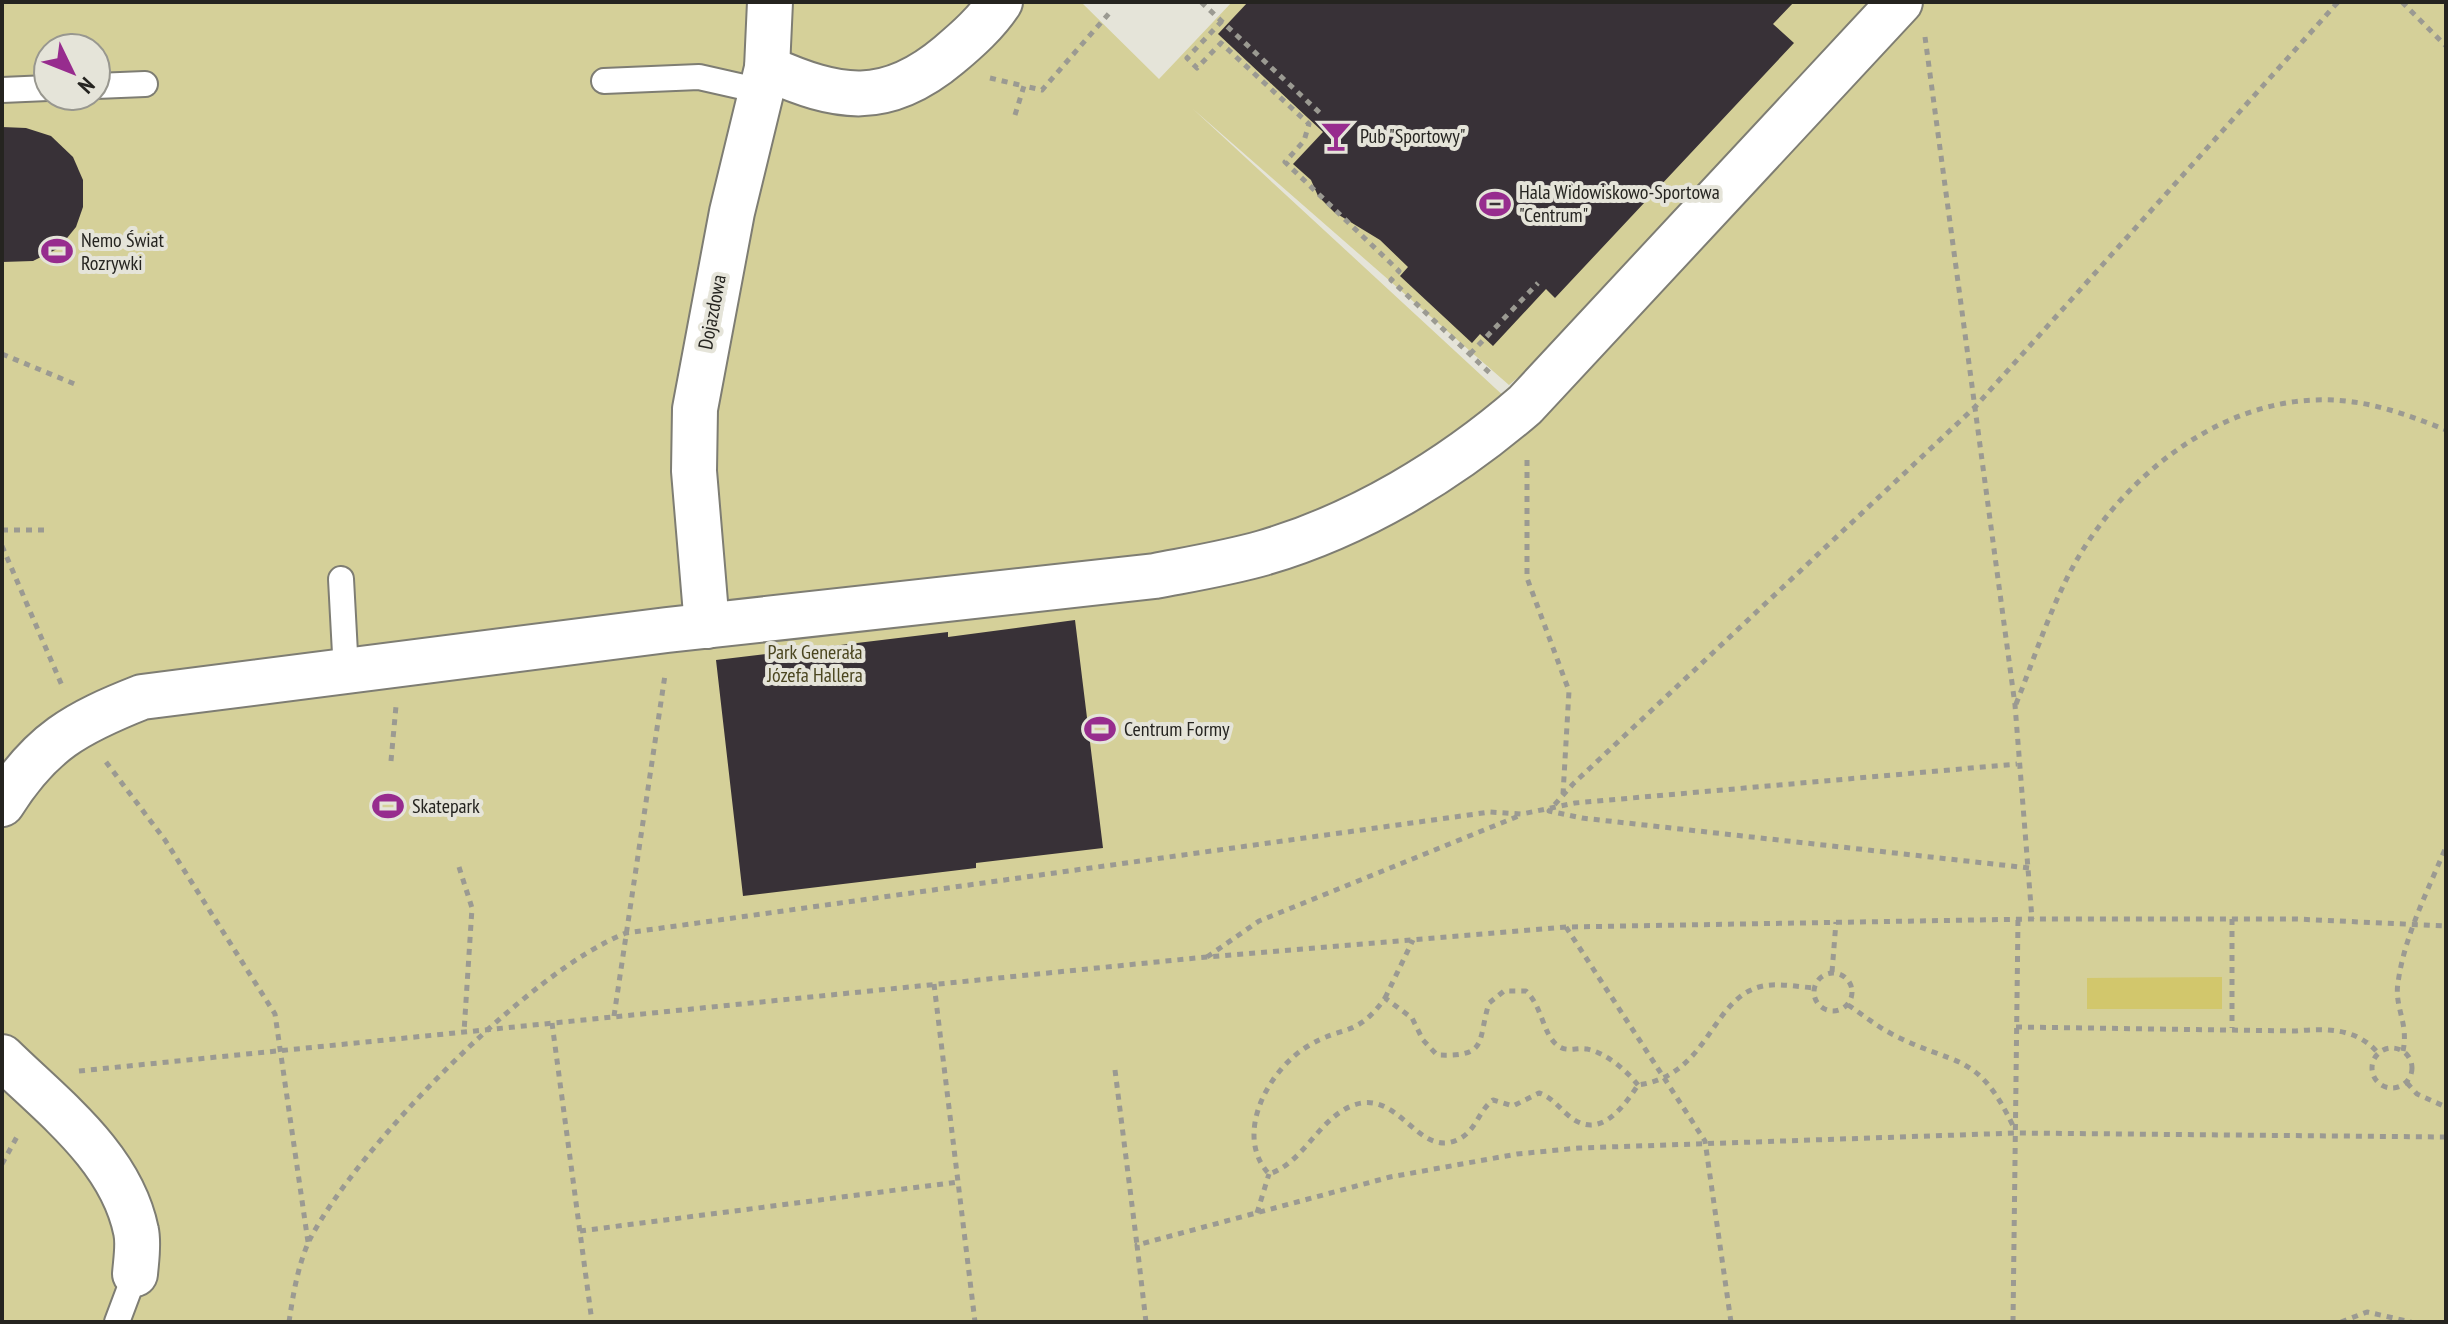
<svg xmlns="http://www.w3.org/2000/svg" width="2448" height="1324" font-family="'PT Sans Narrow',sans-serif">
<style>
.green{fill:#d5d099;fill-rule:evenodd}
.water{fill:#d2c76c}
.building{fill:#383137}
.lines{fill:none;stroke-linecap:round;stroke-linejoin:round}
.service-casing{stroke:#7e7d73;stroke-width:28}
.minor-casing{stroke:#7e7d73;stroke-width:48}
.path{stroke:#9b9a92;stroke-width:5;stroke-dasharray:6 6;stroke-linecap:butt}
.service{stroke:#fff;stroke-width:24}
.minor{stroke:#fff;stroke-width:44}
.labels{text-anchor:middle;stroke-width:8;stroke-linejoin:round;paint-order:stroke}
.poi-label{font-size:20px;fill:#252420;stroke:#e5e4d9;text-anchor:start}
.street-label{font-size:20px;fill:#252420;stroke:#e5e4d9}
.park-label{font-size:20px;fill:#4b4620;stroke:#e5e4d9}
</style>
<rect width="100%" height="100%" fill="#e5e4d9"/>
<path class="green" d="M 2,2 L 1081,2 L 1159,79 L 1232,2 L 2446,2 L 2446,1322 L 2,1322 ZM 48,48 L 96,48 L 96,96 L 48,96 ZM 1193,109 L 1509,385 L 1571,333 L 1508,400 Z"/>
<path class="water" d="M 2222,977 L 2222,1009 L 2087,1009 L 2087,978 Z"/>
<g class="building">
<path d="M 1248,2 L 1794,2 L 1773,24 L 1794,43 L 1555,298 L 1546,289 L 1493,346 L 1480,334 L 1472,343 L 1400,276 L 1408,267 L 1380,240 L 1334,212 L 1318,196 L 1311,180 L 1293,164 L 1323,132 L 1218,34 Z"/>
<path d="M 2,127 L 26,128 L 51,136 L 73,157 L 83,180 L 83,207 L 76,227 L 59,248 L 33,261 L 2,262 Z"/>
<path d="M 1075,620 L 1103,848 L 976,863 L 976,868 L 743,896 L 716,660 L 948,632 L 948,637 Z"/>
</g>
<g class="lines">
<defs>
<g id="service">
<path d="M 604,81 L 699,77 L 761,91"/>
<path d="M 96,86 L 145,84"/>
<path d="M 2,90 L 48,88"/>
<path d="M 341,579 L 346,672"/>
<path d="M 117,1322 L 135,1274"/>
</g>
<g id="minor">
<path d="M 767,68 C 838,100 886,108 949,55 C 968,39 986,23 1000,2"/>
<path d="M 707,626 L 694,471 L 695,409 L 732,212 L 767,68 L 770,2"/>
<path d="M 2,804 C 41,742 76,723 142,697 L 667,630 L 1155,576 C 1191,569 1228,563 1263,553 C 1359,525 1450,470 1525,405 L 1900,2"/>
<path d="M 2,1057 C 53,1107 121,1157 136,1231 C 139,1244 136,1261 135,1274"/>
</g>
</defs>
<use href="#service" class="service-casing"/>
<use href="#minor" class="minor-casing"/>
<g class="path">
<path d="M 1201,2 L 1320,113"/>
<path d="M 2402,2 L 2446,46"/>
<path d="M 1222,21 L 1187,58 L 1197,68 L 1221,43 L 1309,124 L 1304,141 L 1285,162 L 1399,271 L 1391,280 L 1493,376"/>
<path d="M 1925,37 L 2015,705 L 2032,919"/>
<path d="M 990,78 L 1024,86"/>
<path d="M 1015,115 L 1024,86 L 1042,90 L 1112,10"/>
<path d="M 2,354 L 77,385"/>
<path d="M 1470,354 L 1538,283"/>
<path d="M 1527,460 L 1527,578 L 1569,691 L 1563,794"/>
<path d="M 2,530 L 50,530"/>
<path d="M 2,546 L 63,688"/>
<path d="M 2016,704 C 2037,652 2054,595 2084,548 C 2140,460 2244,386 2353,402 C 2384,406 2416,418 2446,430"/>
<path d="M 391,761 L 396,706"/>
<path d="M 106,762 L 165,840 L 275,1014 L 308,1242"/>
<path d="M 459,867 L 472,908 L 464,1032"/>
<path d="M 2029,868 L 1582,818 L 1549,811 L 1573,784 L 1975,407 L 2338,2"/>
<path d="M 2232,919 L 2232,1028"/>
<path d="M 1566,927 L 1705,1141 L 1731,1322"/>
<path d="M 1207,957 L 1259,921 L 1521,815"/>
<path d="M 1832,972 L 1836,922"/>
<circle cx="1833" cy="992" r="19"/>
<path d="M 934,984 L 975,1322"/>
<path d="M 1385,998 L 1413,940"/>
<path d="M 1848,1005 C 1862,1014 1875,1025 1890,1033 C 1956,1068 1977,1049 2014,1128"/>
<path d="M 614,1016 L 665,675"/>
<path d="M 552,1023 L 592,1322"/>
<path d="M 2016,1027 L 2296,1031 C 2326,1028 2357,1028 2378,1053"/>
<circle cx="2392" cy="1068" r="20"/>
<path d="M 2403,1051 C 2409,1023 2394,1007 2398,983 C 2404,937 2428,890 2446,847"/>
<path d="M 1115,1070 L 1137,1245"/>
<path d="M 79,1071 L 1196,958 L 1566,927 L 2032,919 L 2296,919 L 2446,926"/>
<path d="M 2407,1083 L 2417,1094 L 2446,1107"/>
<path d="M 1638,1085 C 1626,1070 1606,1053 1587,1049 C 1576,1047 1567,1053 1557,1045 C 1543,1034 1542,1006 1526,991 L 1504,991 L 1489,1003 C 1477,1042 1489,1057 1437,1055 L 1423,1040 L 1412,1018 L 1385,998 C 1357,1038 1342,1025 1308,1046 C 1268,1070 1233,1135 1269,1174 C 1305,1162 1318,1118 1354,1105 C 1399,1089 1418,1158 1457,1140 C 1476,1132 1478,1111 1493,1100 L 1513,1106 L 1539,1093 C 1552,1097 1559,1108 1569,1116 C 1599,1141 1623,1108 1638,1085 C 1709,1075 1710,1001 1759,987 C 1776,982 1798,987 1815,988"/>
<path d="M 2,1164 L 19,1133"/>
<path d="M 1257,1213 L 1269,1174"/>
<path d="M 580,1231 L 958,1182"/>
<path d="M 289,1322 C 293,1295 298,1264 310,1239 C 358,1147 529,971 626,933 L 1490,812 L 1522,814 L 1575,803 L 2017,764"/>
<path d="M 1146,1322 L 1137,1245 L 1390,1177 L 1517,1154 L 1579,1148 L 2016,1133 L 2446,1137"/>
<path d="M 2013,1322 L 2018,919"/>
<path d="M 2341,1322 L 2367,1312 L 2411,1322"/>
</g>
<use href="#service" class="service"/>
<use href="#minor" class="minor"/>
</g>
<defs>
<symbol id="bar-bare" viewBox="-9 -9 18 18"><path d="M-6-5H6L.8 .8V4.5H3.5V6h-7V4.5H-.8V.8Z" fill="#972c8e" stroke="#e5e4d9" stroke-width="2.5" paint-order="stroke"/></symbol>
<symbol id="stadium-bare" viewBox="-9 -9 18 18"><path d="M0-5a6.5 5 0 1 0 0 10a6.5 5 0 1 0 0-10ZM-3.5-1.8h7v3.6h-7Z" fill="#972c8e" stroke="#e5e4d9" stroke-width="2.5" paint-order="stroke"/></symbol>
</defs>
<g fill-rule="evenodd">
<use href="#bar-bare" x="1314" y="114" width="44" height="44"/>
<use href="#stadium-bare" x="1473" y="182" width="44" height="44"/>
<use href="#stadium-bare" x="35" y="229" width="44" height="44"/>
<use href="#stadium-bare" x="1078" y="707" width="44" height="44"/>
<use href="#stadium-bare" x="366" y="784" width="44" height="44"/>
</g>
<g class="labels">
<g class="poi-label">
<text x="1360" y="143">Pub "Sportowy"</text>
<text x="1519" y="199">Hala Widowiskowo-Sportowa<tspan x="1519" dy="23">"Centrum"</tspan></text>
<text x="81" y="247">Nemo Świat<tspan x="81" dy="23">Rozrywki</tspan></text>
<text x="1124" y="736">Centrum Formy</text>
<text x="412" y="813">Skatepark</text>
</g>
<g class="street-label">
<text transform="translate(712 312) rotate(-79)" y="7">Dojazdowa</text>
</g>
<g class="park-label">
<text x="815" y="659">Park Generała<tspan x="815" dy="23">Józefa Hallera</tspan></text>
</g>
</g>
<rect width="2448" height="1324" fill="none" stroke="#252420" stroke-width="8"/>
<g transform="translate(72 72) rotate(133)"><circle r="38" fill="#e5e4d9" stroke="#98978f" stroke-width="2"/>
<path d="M0-6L14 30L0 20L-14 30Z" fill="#972c8e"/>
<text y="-12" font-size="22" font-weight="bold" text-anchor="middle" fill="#252420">N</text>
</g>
</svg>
